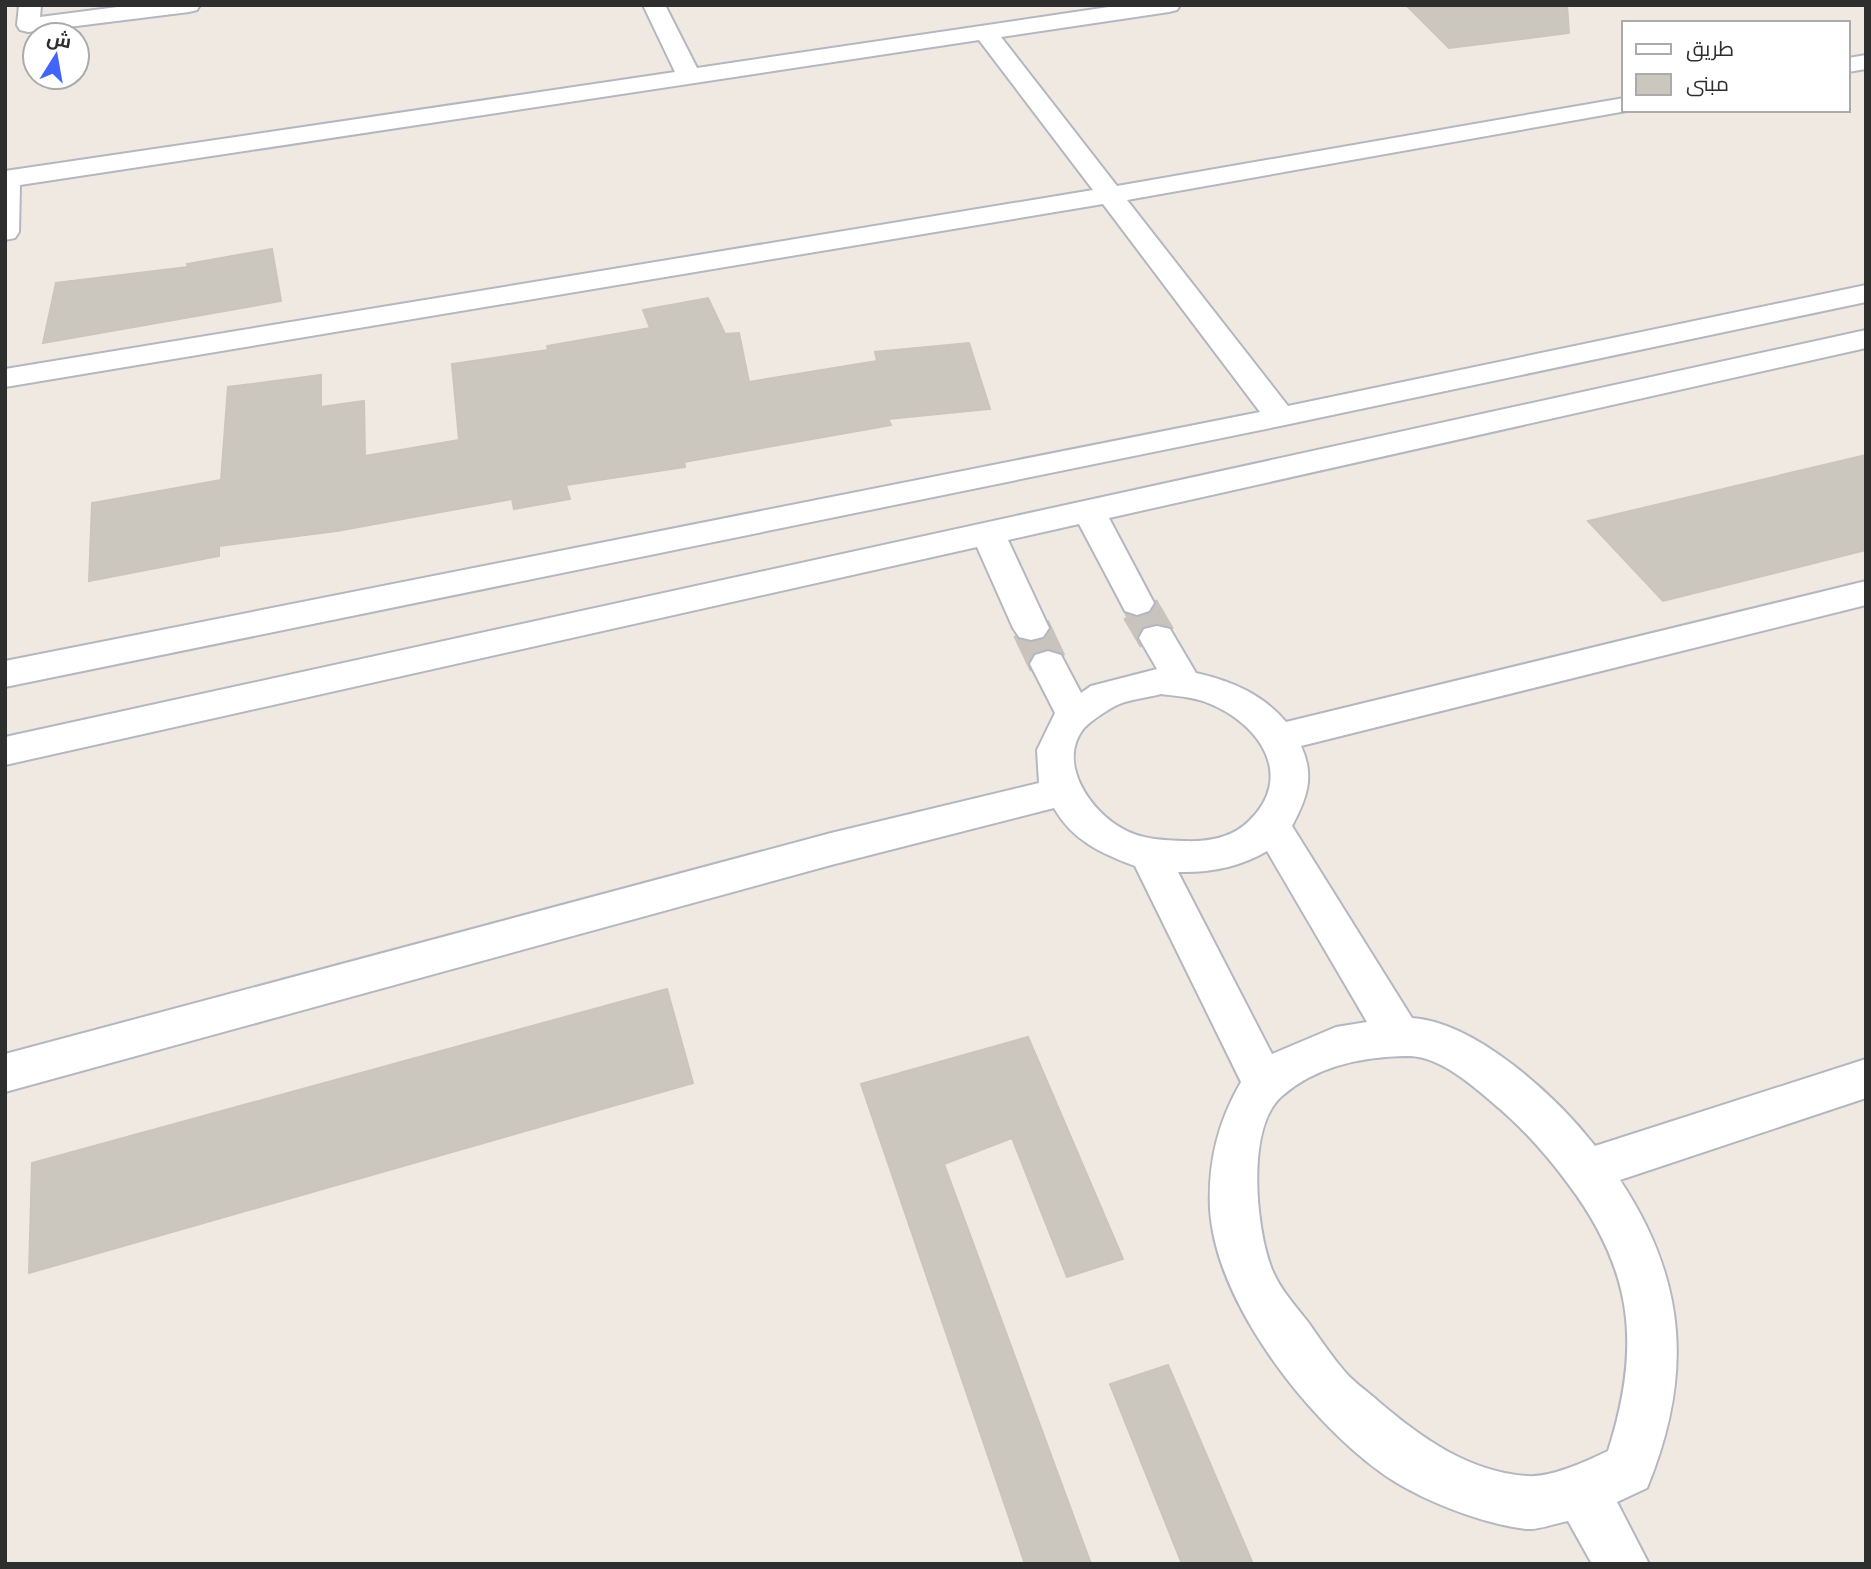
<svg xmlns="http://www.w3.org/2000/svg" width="1871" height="1569" font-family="'Exo 2',Cairo,sans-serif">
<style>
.building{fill:#cbc7bf;stroke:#cbc5ba;stroke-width:2}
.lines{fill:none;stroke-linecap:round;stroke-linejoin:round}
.minor-tunnel-far1{stroke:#c8c4bd;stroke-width:32;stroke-dasharray:32 16;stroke-linecap:butt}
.minor-tunnel{stroke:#c8c4bd;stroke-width:39;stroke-dasharray:39 19;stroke-linecap:butt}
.minor-casing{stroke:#b4b7c1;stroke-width:4}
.minor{fill:#fff;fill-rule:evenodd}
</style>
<rect width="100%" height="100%" fill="#efe9e1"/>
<g class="building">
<path d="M 1406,5 L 1567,5 L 1569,33 L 1449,48 Z"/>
<path d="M 272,249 L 281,301 L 43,343 L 56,283 L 188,267 L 187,264 Z"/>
<path d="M 708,298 L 725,334 L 739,333 L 749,382 L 877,361 L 875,352 L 969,343 L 990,409 L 888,419 L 891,425 L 684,462 L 685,467 L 566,485 L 570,499 L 514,509 L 512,499 L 337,531 L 219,546 L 219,556 L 89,581 L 92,503 L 221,480 L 228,387 L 321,375 L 321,407 L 364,401 L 365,456 L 459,440 L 452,364 L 548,350 L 547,346 L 650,328 L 643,310 Z"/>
<path d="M 1866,455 L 1866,550 L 1663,601 L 1588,521 Z"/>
<path d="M 667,989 L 693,1083 L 29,1273 L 32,1163 Z"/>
<path d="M 1028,1037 L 1123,1259 L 1067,1277 L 1012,1138 L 944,1164 L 1091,1564 L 1025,1564 L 861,1084 Z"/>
<path d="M 1168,1365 L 1253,1564 L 1182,1564 L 1110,1384 Z"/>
</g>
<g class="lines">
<path class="minor-tunnel-far1" d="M 1137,603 L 1141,611"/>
<g class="minor-tunnel">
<path d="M 1140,609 L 1157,638"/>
<path d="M 1031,628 L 1048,664"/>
</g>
<defs>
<g id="minor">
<path d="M 19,5 L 41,5 L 40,17 L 133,5 L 200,5 L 197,10 L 189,12 L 28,32 L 20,30 L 17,25 Z"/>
<path d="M 643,5 L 665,5 L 697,68 L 1122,5 L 1180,5 L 1177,10 L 1169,12 L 1001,37 L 1117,186 L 1624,98 L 1624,110 L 1632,110 L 1127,200 L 1288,406 L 1866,285 L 1866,302 L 1280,426 L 5,687 L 5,661 L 1260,412 L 1103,204 L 5,387 L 5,369 L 1093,190 L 979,40 L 20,185 L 19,232 L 15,238 L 5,240 L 5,171 L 675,72 Z"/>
<path d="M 1866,55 L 1866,69 L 1848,72 L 1848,58 Z"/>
<path d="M 1866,330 L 1866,348 L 1109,518 L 1154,603 L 1149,611 L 1137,615 L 1125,611 L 1079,524 L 1008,540 L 1049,628 L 1043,637 L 1031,640 L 1019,637 L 1013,628 L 977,547 L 5,765 L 5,737 Z"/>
<path d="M 1866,581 L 1866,605 L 1301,746 C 1315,776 1307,798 1292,826 L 1412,1018 C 1476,1022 1557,1097 1595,1146 L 1866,1059 L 1866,1098 L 1620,1180 C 1687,1281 1693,1376 1647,1488 L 1617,1502 L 1649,1564 L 1592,1564 L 1568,1521 C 1556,1523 1539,1530 1527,1529 C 1481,1524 1415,1498 1379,1471 C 1306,1417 1216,1303 1210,1209 C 1208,1162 1218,1122 1241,1082 L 1135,866 C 1101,853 1073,841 1054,808 L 831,865 L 5,1092 L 5,1054 L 831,833 L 1039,783 L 1037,750 L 1055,713 L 1030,664 L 1035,655 L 1048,651 L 1061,655 L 1081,693 L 1091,686 L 1157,669 L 1139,638 L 1144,629 L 1157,626 L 1170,629 L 1196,673 C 1231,681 1263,694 1286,722 ZM 1161,694 C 1176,696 1194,697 1208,703 C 1259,723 1296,776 1249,821 C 1232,838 1208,842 1185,841 C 1163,840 1143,840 1123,829 C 1091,812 1056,763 1084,728 C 1091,721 1106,711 1115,706 C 1128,699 1147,698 1161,694 ZM 1267,851 L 1367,1022 L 1336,1027 L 1272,1054 L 1178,872 C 1209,873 1240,867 1267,851 ZM 1411,1056 C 1441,1058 1471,1084 1493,1103 C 1522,1127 1547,1155 1569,1185 C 1634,1272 1641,1348 1608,1451 C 1587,1461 1551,1478 1527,1476 C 1469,1472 1421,1438 1378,1401 C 1368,1392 1355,1383 1346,1373 C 1332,1357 1320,1339 1308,1322 C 1294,1304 1277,1286 1270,1264 C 1256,1224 1246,1127 1282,1096 C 1317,1065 1366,1056 1411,1056 Z"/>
</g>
</defs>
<use href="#minor" class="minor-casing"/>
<use href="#minor" class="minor"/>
</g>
<rect width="1871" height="1569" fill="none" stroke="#2e2e2e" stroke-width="14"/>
<rect x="1622" y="21" width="228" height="91" fill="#ffffff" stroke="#ababab" stroke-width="2"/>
<rect x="1636" y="44" width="35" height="10" fill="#ffffff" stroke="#ababab" stroke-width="2"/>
<text x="1686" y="56" font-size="21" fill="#2e2e2e">طريق</text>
<rect x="1636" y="74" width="35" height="21" fill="#cbc7bf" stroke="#ababab" stroke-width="2"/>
<text x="1686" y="91" font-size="21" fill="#2e2e2e">مبنى</text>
<g transform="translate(56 56) rotate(11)"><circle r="33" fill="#ffffff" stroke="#ababab" stroke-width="2"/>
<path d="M0-5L12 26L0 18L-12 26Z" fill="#4264fb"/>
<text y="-10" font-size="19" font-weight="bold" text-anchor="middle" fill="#2e2e2e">ش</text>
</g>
</svg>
